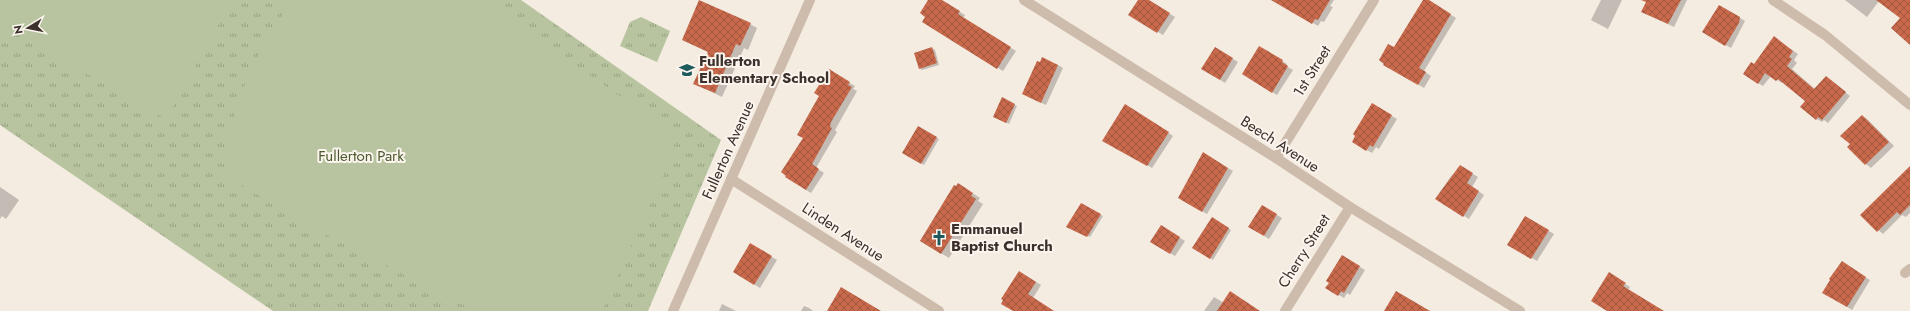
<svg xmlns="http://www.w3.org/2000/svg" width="1910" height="311" font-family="Jost,sans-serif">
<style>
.grass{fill:url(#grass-tufts)}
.garden{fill:#b8c4a0}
.shadow{fill:#0003}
.building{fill:url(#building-cross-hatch)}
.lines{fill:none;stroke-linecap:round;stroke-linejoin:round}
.minor{stroke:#cdbbac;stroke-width:10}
.tertiary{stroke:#cdbbac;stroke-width:10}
.labels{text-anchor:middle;stroke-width:4;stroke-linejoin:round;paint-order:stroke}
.poi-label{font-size:15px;font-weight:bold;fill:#3b302b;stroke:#fbf5ee;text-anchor:start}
.street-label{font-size:15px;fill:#3b302b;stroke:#fbf5ee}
.park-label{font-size:15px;fill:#4a5a2e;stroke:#fbf5ee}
</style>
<defs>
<pattern id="grass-tufts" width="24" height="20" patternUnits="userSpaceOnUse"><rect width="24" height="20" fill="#b8c4a0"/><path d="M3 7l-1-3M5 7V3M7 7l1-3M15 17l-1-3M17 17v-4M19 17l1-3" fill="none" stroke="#97a083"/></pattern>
<pattern id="building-cross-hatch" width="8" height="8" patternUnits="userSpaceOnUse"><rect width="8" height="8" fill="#c8694b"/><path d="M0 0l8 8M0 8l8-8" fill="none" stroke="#a4573f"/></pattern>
</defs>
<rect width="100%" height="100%" fill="#f4ebe1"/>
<g class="grass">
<path d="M 0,0 L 521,0 L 721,140 L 648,311 L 273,311 L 0,125 Z"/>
<path d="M 641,17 L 670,31 L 657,62 L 620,46 L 630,22 Z"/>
</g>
<g class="garden">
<path d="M 0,0 L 232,0 L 166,119 L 0,25 Z"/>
<path d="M 291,0 L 481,0 L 670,131 L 675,149 L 602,311 L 475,311 L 317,230 L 228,177 L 222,154 L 249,72 Z"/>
</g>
<g class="shadow">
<path d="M 929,0 L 941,0 L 965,15 L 963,18 L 1016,51 L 1003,71 L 923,22 L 927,17 Z"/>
<path d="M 1139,0 L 1147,0 L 1175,17 L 1163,35 L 1130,15 Z"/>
<path d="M 1290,0 L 1334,0 L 1330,6 L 1333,7 L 1324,22 L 1321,21 L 1318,26 L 1286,7 Z"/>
<path d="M 1424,0 L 1428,0 L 1456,18 L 1424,71 L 1431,76 L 1424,88 L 1385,65 Z"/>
<path d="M 1601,0 L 1622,0 L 1608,29 L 1591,20 Z"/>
<path d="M 1651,0 L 1687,0 L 1674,27 L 1645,13 Z"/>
<path d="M 1845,0 L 1885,0 L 1879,1 L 1867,17 Z"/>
<path d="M 1720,6 L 1745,21 L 1731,48 L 1703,32 Z"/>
<path d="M 750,24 L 757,28 L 748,50 L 744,48 L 722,97 L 695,84 L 709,52 L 683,40 Z"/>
<path d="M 1779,41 L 1798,54 L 1794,60 L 1797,63 L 1792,69 L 1815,89 L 1826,77 L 1850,96 L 1828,123 L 1824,120 L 1822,122 L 1817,119 L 1801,107 L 1806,101 L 1783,82 L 1782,83 L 1771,76 L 1763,86 L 1758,83 L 1755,65 Z"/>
<path d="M 1259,47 L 1287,64 L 1286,66 L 1293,70 L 1277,95 L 1243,74 Z"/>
<path d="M 932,48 L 935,50 L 939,65 L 922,70 L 919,68 Z"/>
<path d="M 1215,48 L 1238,62 L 1225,83 L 1203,69 Z"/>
<path d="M 1058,65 L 1063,68 L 1046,105 L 1029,97 Z"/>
<path d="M 829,71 L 855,86 L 853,89 L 857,91 L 835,130 L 837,132 L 816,168 L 824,173 L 811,193 L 806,190 L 804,138 Z"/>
<path d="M 1002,99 L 1017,106 L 1009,124 L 994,116 Z"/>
<path d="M 1372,104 L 1397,119 L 1379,149 L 1376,147 L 1372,153 L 1353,142 Z"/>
<path d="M 1131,108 L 1173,136 L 1152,168 L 1104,140 Z"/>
<path d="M 1862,116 L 1867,119 L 1894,146 L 1871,168 L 1866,164 L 1851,144 Z"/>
<path d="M 918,127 L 939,139 L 924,165 L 903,153 Z"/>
<path d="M 1203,154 L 1233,171 L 1207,214 L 1179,198 Z"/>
<path d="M 1910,167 L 1910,213 L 1906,217 L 1902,215 L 1883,234 L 1861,215 Z"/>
<path d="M 1465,169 L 1478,177 L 1472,187 L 1484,195 L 1469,219 L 1436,198 L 1452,175 L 1454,176 Z"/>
<path d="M 0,187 L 19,200 L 6,219 L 2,216 L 0,219 Z"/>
<path d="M 965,188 L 980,198 L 978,201 L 983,204 L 949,258 L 921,241 Z"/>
<path d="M 1082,204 L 1103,216 L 1090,237 L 1068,226 Z"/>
<path d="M 1262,206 L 1282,218 L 1269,239 L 1250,227 Z"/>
<path d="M 1526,217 L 1554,234 L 1537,261 L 1509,245 Z"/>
<path d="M 1212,218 L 1231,230 L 1213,260 L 1193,247 Z"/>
<path d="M 1161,226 L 1185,241 L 1175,256 L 1151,242 Z"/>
<path d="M 750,244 L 777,260 L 760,288 L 734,272 Z"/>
<path d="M 1342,256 L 1365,270 L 1350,295 L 1347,293 L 1344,298 L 1327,288 Z"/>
<path d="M 1842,263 L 1870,280 L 1852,310 L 1824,292 Z"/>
<path d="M 1609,274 L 1630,287 L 1628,290 L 1662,311 L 1609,311 Z"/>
<path d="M 1025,275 L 1041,285 L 1033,298 L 1054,311 L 1014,311 Z"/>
<path d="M 1214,297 L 1224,303 L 1251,311 L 1204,311 Z"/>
<path d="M 722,304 L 736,311 L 719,311 Z"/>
<path d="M 804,306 L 809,308 L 813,311 L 801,311 Z"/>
</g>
<g class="building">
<path d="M 699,0 L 751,23 L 740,46 L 736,44 L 715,93 L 693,84 L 708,52 L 682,40 Z"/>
<path d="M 928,0 L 942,0 L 960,11 L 958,14 L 1011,47 L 997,69 L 922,22 L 925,17 L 920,13 Z"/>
<path d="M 1138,0 L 1149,0 L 1170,13 L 1157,33 L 1128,15 Z"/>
<path d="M 1271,0 L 1330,0 L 1318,20 L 1315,19 L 1312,24 Z"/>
<path d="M 1423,0 L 1429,0 L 1451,14 L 1419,68 L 1426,72 L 1418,85 L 1383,65 L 1384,64 L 1379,60 L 1388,44 L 1394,47 Z"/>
<path d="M 1641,0 L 1681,0 L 1668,24 L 1641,12 L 1646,2 Z"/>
<path d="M 1876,0 L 1910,0 L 1910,45 L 1891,28 L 1900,18 Z"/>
<path d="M 1719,5 L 1740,17 L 1739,23 L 1725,46 L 1702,32 Z"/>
<path d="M 1774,36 L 1793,51 L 1789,57 L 1792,59 L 1787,66 L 1814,89 L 1826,76 L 1846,92 L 1822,120 L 1818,117 L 1816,120 L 1800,107 L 1805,101 L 1778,79 L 1776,81 L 1765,73 L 1758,84 L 1743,74 L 1751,62 L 1754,64 Z"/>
<path d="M 1259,46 L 1283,60 L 1282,62 L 1288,66 L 1272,93 L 1242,74 Z"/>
<path d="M 932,47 L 937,63 L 919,69 L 914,53 Z"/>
<path d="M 1215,47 L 1233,58 L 1220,80 L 1201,69 Z"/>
<path d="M 1042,57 L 1058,65 L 1041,103 L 1022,94 L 1037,61 L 1040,62 Z"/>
<path d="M 829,69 L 850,82 L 848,85 L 852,87 L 831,122 L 830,127 L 832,128 L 812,164 L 819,169 L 806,190 L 785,177 L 786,176 L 781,172 L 803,138 L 797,135 L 819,96 L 814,93 Z"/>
<path d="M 1002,97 L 1015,104 L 1006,123 L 993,117 Z"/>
<path d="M 1372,103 L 1392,115 L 1373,147 L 1370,145 L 1366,151 L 1352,142 L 1355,136 L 1353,134 Z"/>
<path d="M 1125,104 L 1169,132 L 1147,166 L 1102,141 Z"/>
<path d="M 1862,115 L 1889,142 L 1865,165 L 1847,147 L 1850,144 L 1840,136 Z"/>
<path d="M 918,126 L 937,137 L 921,164 L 902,153 Z"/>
<path d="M 1203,152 L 1228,168 L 1202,212 L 1178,198 Z"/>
<path d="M 1460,165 L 1473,173 L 1467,183 L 1479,191 L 1463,217 L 1435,199 Z"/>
<path d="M 1910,166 L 1910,205 L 1900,215 L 1897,212 L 1877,232 L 1860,215 Z"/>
<path d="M 958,183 L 973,193 L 971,196 L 976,199 L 941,254 L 920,241 L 954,185 L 956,186 Z"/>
<path d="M 1081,203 L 1101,214 L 1087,237 L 1066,227 Z"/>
<path d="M 1262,205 L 1277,214 L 1264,236 L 1248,227 Z"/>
<path d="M 1525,216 L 1549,230 L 1531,259 L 1507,245 Z"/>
<path d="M 1212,217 L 1229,228 L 1210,259 L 1192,248 Z"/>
<path d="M 1161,225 L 1180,237 L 1170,254 L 1150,242 Z"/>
<path d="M 750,243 L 772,256 L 754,285 L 733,272 Z"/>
<path d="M 1342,255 L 1360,266 L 1344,293 L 1341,291 L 1338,296 L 1325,288 L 1329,283 L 1326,281 Z"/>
<path d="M 1842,261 L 1866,277 L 1847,307 L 1822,293 L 1830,280 L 1829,279 Z"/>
<path d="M 1019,271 L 1036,282 L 1028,294 L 1054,311 L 1013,311 L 1001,304 L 1003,300 L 1001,299 Z"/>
<path d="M 1609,272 L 1626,283 L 1623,286 L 1664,311 L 1607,311 L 1591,301 Z"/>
<path d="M 841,287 L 881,311 L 827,311 Z"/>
<path d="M 1230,291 L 1260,311 L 1217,311 Z"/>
<path d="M 1396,291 L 1430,311 L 1384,311 Z"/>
</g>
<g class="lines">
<g class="minor">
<path d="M 1024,0 L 1276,158 L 1350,207 L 1520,311"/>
<path d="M 1773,0 L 1825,35 L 1910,105"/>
<path d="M 1276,158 L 1374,0"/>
<path d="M 731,179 L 939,311"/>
<path d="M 1905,273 L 1910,269"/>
<path d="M 1285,311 L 1350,207"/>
</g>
<path class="tertiary" d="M 673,311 L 810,0"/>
</g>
<defs>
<symbol id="school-bare" viewBox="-9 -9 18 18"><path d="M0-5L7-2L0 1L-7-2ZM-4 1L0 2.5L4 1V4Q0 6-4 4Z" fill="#1f5a5e" stroke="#fbf5ee" stroke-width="2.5" paint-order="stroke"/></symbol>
<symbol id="church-bare" viewBox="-9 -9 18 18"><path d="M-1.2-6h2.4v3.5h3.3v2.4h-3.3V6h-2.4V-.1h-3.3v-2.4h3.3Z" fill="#1f5a5e" stroke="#fbf5ee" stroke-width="2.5" paint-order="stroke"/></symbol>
</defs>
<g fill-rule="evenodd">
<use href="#school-bare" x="676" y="59" width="22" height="22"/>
<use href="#church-bare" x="928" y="227" width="22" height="22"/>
</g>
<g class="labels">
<g class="poi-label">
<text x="699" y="66">Fullerton<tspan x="699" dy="17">Elementary School</tspan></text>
<text x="951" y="234">Emmanuel<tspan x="951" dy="17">Baptist Church</tspan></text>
</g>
<g class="street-label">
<text transform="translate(1312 71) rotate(-58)" y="5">1st Street</text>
<text transform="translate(1280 144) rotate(33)" y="5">Beech Avenue</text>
<text transform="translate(728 150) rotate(-66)" y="5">Fullerton Avenue</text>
<text transform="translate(843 232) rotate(33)" y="5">Linden Avenue</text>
<text transform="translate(1304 251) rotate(-58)" y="5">Cherry Street</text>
</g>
<g class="park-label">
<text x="361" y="161">Fullerton Park</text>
</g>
</g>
<g transform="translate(28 28) rotate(260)" stroke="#fbf5ee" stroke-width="3" paint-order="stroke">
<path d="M0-3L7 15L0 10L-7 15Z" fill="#3b302b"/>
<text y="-6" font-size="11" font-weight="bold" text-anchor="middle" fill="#3b302b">N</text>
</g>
</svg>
